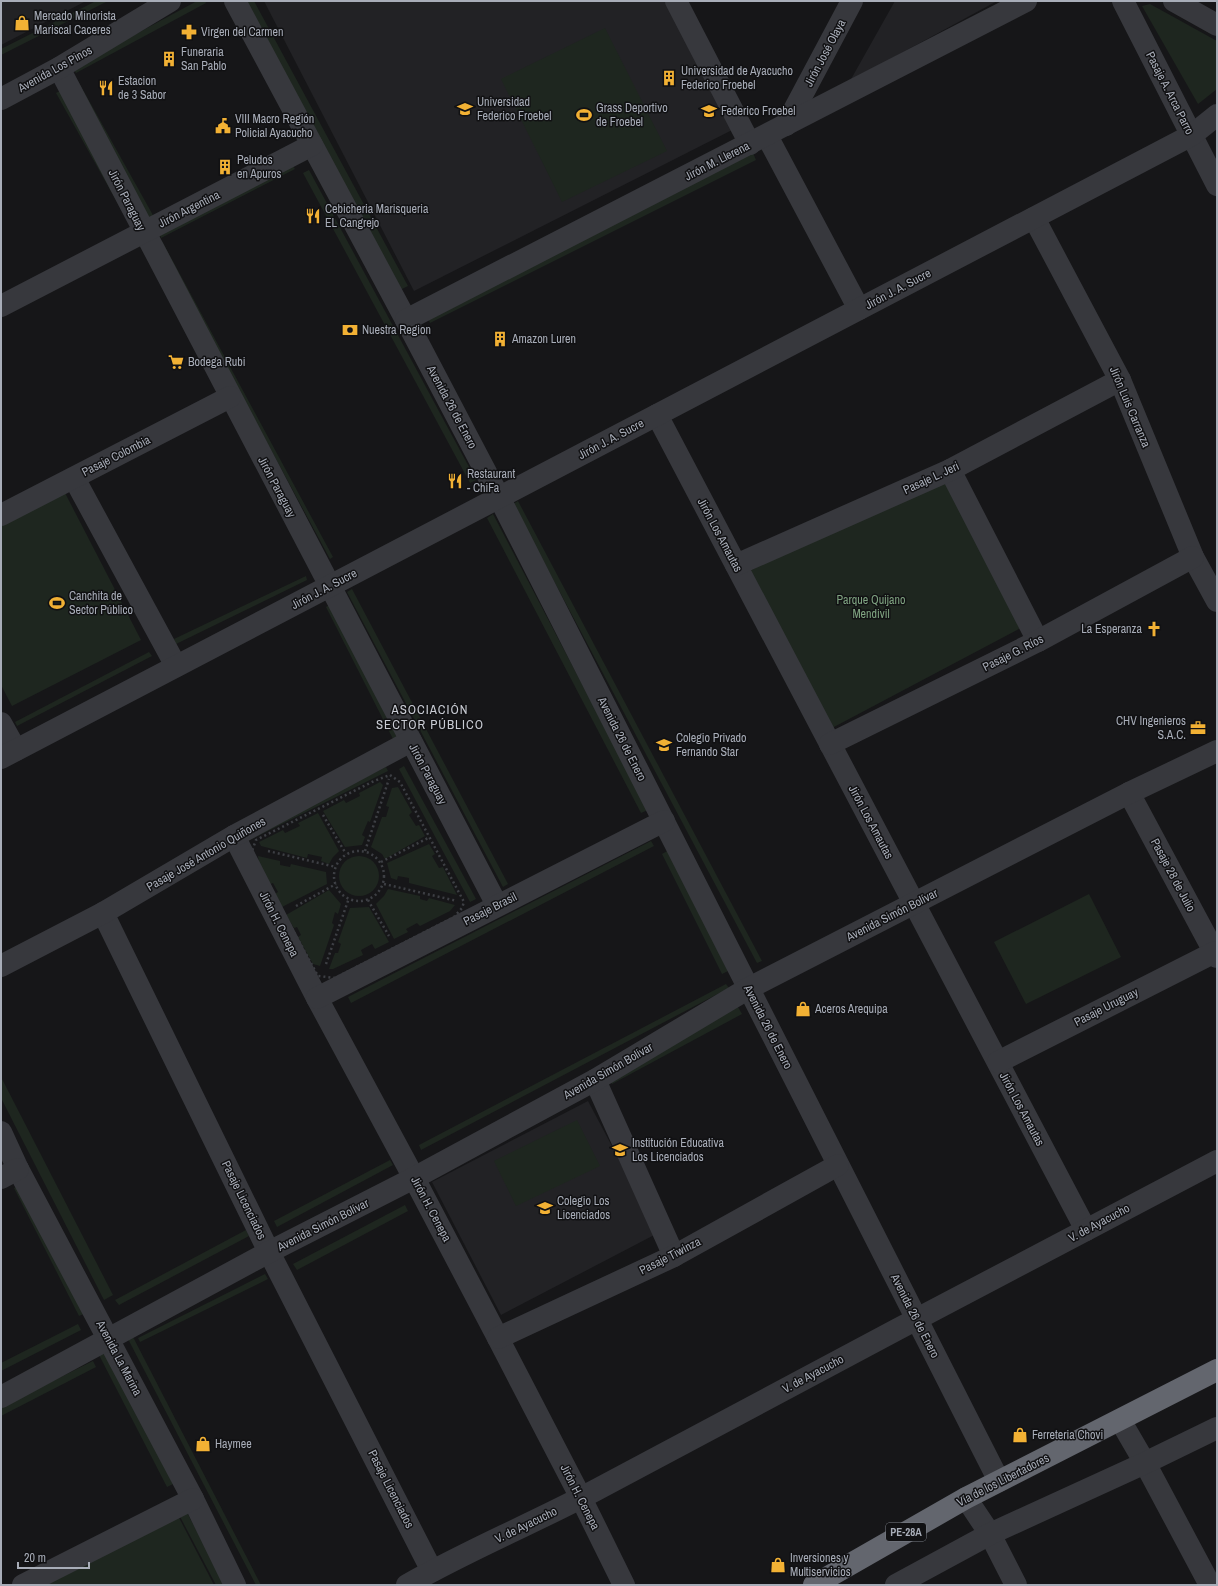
<svg xmlns="http://www.w3.org/2000/svg" width="1218" height="1586" font-family="'Archivo Narrow',sans-serif">
<style>
.built{fill:#222225}
.green{fill:#1e261f}
.lines{fill:none;stroke-linecap:round;stroke-linejoin:round}
.path{stroke:#3d3f44;stroke-width:2.5;stroke-dasharray:2 3;stroke-linecap:butt}
.street{stroke:#37383d;stroke-width:22}
.highway{stroke:#63666e;stroke-width:22}
.labels{text-anchor:middle;stroke-width:3;stroke-linejoin:round;paint-order:stroke}
.shield{fill:#111113;stroke:#7b7e86;stroke-width:1}
.shield-label{font-size:11px;font-weight:bold;fill:#a8adb8}
.poi-label{font-size:12px;fill:#a8adb8;stroke:#111113;text-anchor:start}
.street-label{font-size:12px;fill:#a8adb8;stroke:#111113}
.park-label{font-size:12px;fill:#7fa381;stroke:#111113}
.neighbourhood-label{font-size:13px;letter-spacing:1px;fill:#c9ccd4;stroke:#111113}
</style>
<rect width="100%" height="100%" fill="#161618"/>
<g class="built">
<path d="M 1,1 L 86,1 L 1,45 Z"/>
<path d="M 264,1 L 673,1 L 738,127 L 414,291 Z"/>
<path d="M 895,1 L 997,1 L 850,81 Z"/>
<path d="M 588,1101 L 658,1233 L 501,1315 L 432,1182 Z"/>
</g>
<g class="green">
<path d="M 96,1 L 108,1 L 1,55 L 1,49 Z"/>
<path d="M 197,1 L 205,1 L 206,3 L 76,73 L 73,68 Z"/>
<path d="M 244,1 L 254,1 L 408,286 L 400,290 Z"/>
<path d="M 1150,4 L 1217,41 L 1217,89 L 1198,104 L 1142,6 Z"/>
<path d="M 605,28 L 667,151 L 562,202 L 501,79 Z"/>
<path d="M 78,81 L 154,217 L 150,219 L 74,83 Z"/>
<path d="M 60,91 L 132,229 L 56,93 Z"/>
<path d="M 753,153 L 756,160 L 430,323 L 427,316 Z"/>
<path d="M 293,166 L 295,169 L 161,238 L 160,235 Z"/>
<path d="M 309,170 L 476,480 L 470,483 L 303,173 Z"/>
<path d="M 162,241 L 333,557 L 330,559 L 159,243 Z"/>
<path d="M 948,467 L 1032,622 L 832,728 L 748,572 Z"/>
<path d="M 64,491 L 141,640 L 12,706 L 1,685 L 1,523 Z"/>
<path d="M 518,501 L 762,961 L 757,963 L 513,504 Z"/>
<path d="M 493,514 L 648,810 L 641,813 L 487,518 Z"/>
<path d="M 306,576 L 307,580 L 176,644 L 174,639 Z"/>
<path d="M 352,589 L 508,884 L 503,887 L 347,592 Z"/>
<path d="M 330,605 L 397,737 L 393,739 L 326,607 Z"/>
<path d="M 149,652 L 152,656 L 17,726 L 15,722 Z"/>
<path d="M 404,766 L 476,899 L 470,902 L 399,769 Z"/>
<path d="M 386,767 L 388,771 L 248,841 L 246,837 Z"/>
<path d="M 380,782 L 383,785 L 370,822 L 368,821 L 362,835 L 365,837 L 362,845 L 345,847 L 323,811 L 344,800 L 346,803 L 360,796 L 359,793 Z"/>
<path d="M 398,787 L 412,812 L 409,815 L 416,826 L 419,825 L 425,836 L 385,859 L 382,854 L 371,847 L 382,817 L 386,817 L 389,807 L 386,806 L 392,788 Z"/>
<path d="M 318,813 L 339,851 L 333,857 L 329,864 L 321,861 L 322,857 L 308,854 L 307,858 L 261,846 L 259,842 L 283,830 L 285,833 L 300,826 L 298,823 Z"/>
<path d="M 651,841 L 654,846 L 351,1003 L 348,997 Z"/>
<path d="M 429,844 L 435,854 L 432,856 L 439,868 L 443,867 L 457,895 L 409,883 L 409,878 L 398,876 L 397,880 L 391,878 L 387,863 Z"/>
<path d="M 669,850 L 728,971 L 722,974 L 662,854 Z"/>
<path d="M 258,856 L 280,861 L 280,865 L 290,867 L 291,864 L 326,872 L 327,884 L 282,907 L 275,894 L 278,892 L 273,883 L 270,884 L 259,865 Z"/>
<circle cx="359" cy="876" r="20"/>
<path d="M 388,889 L 420,896 L 420,899 L 427,901 L 429,898 L 455,905 L 450,911 L 420,926 L 417,923 L 406,929 L 408,932 L 394,939 L 376,904 L 384,896 Z"/>
<path d="M 329,890 L 341,904 L 338,914 L 335,912 L 332,923 L 334,925 L 320,966 L 313,964 L 298,937 L 301,935 L 297,927 L 294,928 L 286,915 Z"/>
<path d="M 1089,894 L 1121,957 L 1026,1004 L 994,942 Z"/>
<path d="M 369,907 L 389,942 L 375,949 L 372,944 L 361,950 L 363,955 L 333,969 L 329,969 L 335,953 L 338,953 L 341,944 L 338,942 L 350,908 Z"/>
<path d="M 726,984 L 729,988 L 421,1150 L 419,1145 Z"/>
<path d="M 738,1007 L 742,1014 L 612,1084 L 608,1076 Z"/>
<path d="M 1,1077 L 113,1295 L 104,1300 L 1,1098 Z"/>
<path d="M 577,1120 L 600,1166 L 516,1206 L 494,1161 Z"/>
<path d="M 390,1160 L 393,1165 L 277,1227 L 274,1221 Z"/>
<path d="M 23,1184 L 88,1312 L 79,1316 L 14,1188 Z"/>
<path d="M 405,1205 L 408,1211 L 297,1270 L 293,1264 Z"/>
<path d="M 246,1230 L 249,1236 L 119,1305 L 115,1300 Z"/>
<path d="M 265,1274 L 268,1279 L 140,1342 L 138,1338 Z"/>
<path d="M 78,1324 L 81,1330 L 1,1371 L 1,1363 Z"/>
<path d="M 133,1337 L 261,1585 L 256,1585 L 128,1339 Z"/>
<path d="M 104,1351 L 173,1484 L 167,1487 L 98,1353 Z"/>
<path d="M 93,1361 L 96,1367 L 1,1416 L 1,1407 Z"/>
<path d="M 183,1505 L 225,1585 L 216,1585 L 176,1509 Z"/>
<path d="M 175,1510 L 214,1585 L 28,1585 Z"/>
</g>
<g class="lines">
<g class="path">
<path d="M 390,775 L 400,782 L 464,902 L 462,908 L 454,917 L 335,978 L 318,976 L 254,859 L 252,851 L 256,840 L 374,781 Z"/>
<path d="M 323,815 L 346,854"/>
<circle cx="359" cy="876" r="25"/>
<path d="M 268,851 L 336,867"/>
<path d="M 365,851 L 389,779"/>
<path d="M 381,862 L 430,837"/>
<path d="M 384,884 L 457,901"/>
<path d="M 368,900 L 389,936"/>
<path d="M 296,906 L 336,884"/>
<path d="M 326,964 L 349,898"/>
</g>
<g class="street">
<path d="M 235,1 L 406,320 L 499,497 L 999,1481"/>
<path d="M 676,1 L 750,144"/>
<path d="M 1123,1 L 1217,185"/>
<path d="M 1174,1 L 1217,25"/>
<path d="M 59,68 L 497,905"/>
<path d="M 1,99 L 59,68 L 170,1"/>
<path d="M 786,125 L 852,1"/>
<path d="M 767,136 L 859,309"/>
<path d="M 1034,218 L 1120,380 L 1193,557 L 1217,601"/>
<path d="M 1,306 L 312,145"/>
<path d="M 406,320 L 1026,1"/>
<path d="M 657,415 L 1086,1230"/>
<path d="M 950,470 L 1038,641"/>
<path d="M 74,478 L 176,666"/>
<path d="M 1,515 L 230,397"/>
<path d="M 736,565 L 950,470 L 1120,380"/>
<path d="M 1,723 L 16,750"/>
<path d="M 830,744 L 1038,641 L 1193,557"/>
<path d="M 1,758 L 1192,135 L 1217,115"/>
<path d="M 1129,793 L 1217,957"/>
<path d="M 234,836 L 317,998 L 414,1178 L 498,1338 L 581,1498 L 624,1585"/>
<path d="M 103,913 L 269,1252 L 432,1571"/>
<path d="M 1,966 L 103,913 L 234,836 L 411,741"/>
<path d="M 317,998 L 664,821"/>
<path d="M 998,1062 L 1215,952"/>
<path d="M 595,1080 L 674,1256"/>
<path d="M 1,1132 L 18,1169 L 193,1499 L 235,1585"/>
<path d="M 1,1178 L 18,1169"/>
<path d="M 498,1338 L 674,1256 L 838,1165"/>
<path d="M 1,1397 L 269,1252 L 414,1178 L 595,1080 L 749,988 L 1129,793 L 1217,751"/>
<path d="M 1120,1420 L 1145,1463 L 1210,1585"/>
<path d="M 966,1498 L 990,1534 L 1016,1585"/>
<path d="M 23,1585 L 193,1499"/>
<path d="M 407,1585 C 468,1550 534,1523 596,1490 C 802,1379 1010,1270 1217,1161"/>
<path d="M 896,1585 L 990,1534 L 1145,1463 L 1217,1428"/>
</g>
<path class="highway" d="M 814,1585 L 966,1498 L 1217,1370"/>
</g>
<defs>
<symbol id="shop-bare" viewBox="-9 -9 18 18"><path d="M-5-2.5h2.3a2.7 3.5 0 0 1 5.4 0H5L5.5 6h-11ZM-1.5-2.5h3a1.5 2.3 0 0 0-3 0Z" fill="#f2b134" stroke="#111113" stroke-width="2.5" paint-order="stroke"/></symbol>
<symbol id="pharmacy-bare" viewBox="-9 -9 18 18"><path d="M-2-6h4v4h4v4h-4v4h-4v-4h-4v-4h4Z" fill="#f2b134" stroke="#111113" stroke-width="2.5" paint-order="stroke"/></symbol>
<symbol id="building-bare" viewBox="-9 -9 18 18"><path d="M-4-6H4V6H1V3H-1V6H-4ZM-2.5-4.3h1.7v1.8h-1.7ZM.8-4.3h1.7v1.8H.8ZM-2.5-1h1.7V.8h-1.7ZM.8-1h1.7V.8H.8Z" fill="#f2b134" stroke="#111113" stroke-width="2.5" paint-order="stroke"/></symbol>
<symbol id="restaurant-bare" viewBox="-9 -9 18 18"><path d="M-5-6h1v4h1v-4h1v4h1v-4h1v5L-1.5 .5V6h-2V.5L-5-1ZM5-6V6H3V1.5H1.5Q1.5-4 5-6Z" fill="#f2b134" stroke="#111113" stroke-width="2.5" paint-order="stroke"/></symbol>
<symbol id="university-bare" viewBox="-9 -9 18 18"><path d="M0-5L7-2L0 1L-7-2ZM-4 1L0 2.5L4 1V4Q0 6-4 4Z" fill="#f2b134" stroke="#111113" stroke-width="2.5" paint-order="stroke"/></symbol>
<symbol id="school-bare" viewBox="-9 -9 18 18"><path d="M0-5L7-2L0 1L-7-2ZM-4 1L0 2.5L4 1V4Q0 6-4 4Z" fill="#f2b134" stroke="#111113" stroke-width="2.5" paint-order="stroke"/></symbol>
<symbol id="stadium-bare" viewBox="-9 -9 18 18"><path d="M0-5a6.5 5 0 1 0 0 10a6.5 5 0 1 0 0-10ZM-3.5-1.8h7v3.6h-7Z" fill="#f2b134" stroke="#111113" stroke-width="2.5" paint-order="stroke"/></symbol>
<symbol id="civic-bare" viewBox="-9 -9 18 18"><path d="M-.6-6.5H3V-4.5H.6V-3L4-1V1h2V6H-6V1h2V-1L-.6-3ZM-1.2 2.5V6h2.4V2.5Z" fill="#f2b134" stroke="#111113" stroke-width="2.5" paint-order="stroke"/></symbol>
<symbol id="bank-bare" viewBox="-9 -9 18 18"><path d="M-6-4H6V4H-6ZM0-2.3a2.3 2.3 0 1 0 0 4.6a2.3 2.3 0 1 0 0-4.6Z" fill="#f2b134" stroke="#111113" stroke-width="2.5" paint-order="stroke"/></symbol>
<symbol id="supermarket-bare" viewBox="-9 -9 18 18"><path d="M-6-5.5h2.5l.6 2H6L4.5 2H-2.5L-4.4-4H-6ZM-1.5 3.2a1.3 1.3 0 1 0 .1 0ZM3 3.2a1.3 1.3 0 1 0 .1 0Z" fill="#f2b134" stroke="#111113" stroke-width="2.5" paint-order="stroke"/></symbol>
<symbol id="church-bare" viewBox="-9 -9 18 18"><path d="M-1.2-6h2.4v3.5h3.3v2.4h-3.3V6h-2.4V-.1h-3.3v-2.4h3.3Z" fill="#f2b134" stroke="#111113" stroke-width="2.5" paint-order="stroke"/></symbol>
<symbol id="office-bare" viewBox="-9 -9 18 18"><path d="M-6-3h4V-5.5h4V-3h4V5H-6ZM-1-4.5V-3h2v-1.5ZM-6 0V1H6V0Z" fill="#f2b134" stroke="#111113" stroke-width="2.5" paint-order="stroke"/></symbol>
</defs>
<g fill-rule="evenodd">
<use href="#shop-bare" x="11" y="12" width="22" height="22"/>
<use href="#pharmacy-bare" x="178" y="21" width="22" height="22"/>
<use href="#building-bare" x="158" y="48" width="22" height="22"/>
<use href="#building-bare" x="658" y="67" width="22" height="22"/>
<use href="#restaurant-bare" x="95" y="77" width="22" height="22"/>
<use href="#university-bare" x="454" y="98" width="22" height="22"/>
<use href="#school-bare" x="698" y="100" width="22" height="22"/>
<use href="#stadium-bare" x="573" y="104" width="22" height="22"/>
<use href="#civic-bare" x="212" y="115" width="22" height="22"/>
<use href="#building-bare" x="214" y="156" width="22" height="22"/>
<use href="#restaurant-bare" x="302" y="205" width="22" height="22"/>
<use href="#bank-bare" x="339" y="319" width="22" height="22"/>
<use href="#building-bare" x="489" y="328" width="22" height="22"/>
<use href="#supermarket-bare" x="165" y="351" width="22" height="22"/>
<use href="#restaurant-bare" x="444" y="470" width="22" height="22"/>
<use href="#stadium-bare" x="46" y="592" width="22" height="22"/>
<use href="#church-bare" x="1143" y="618" width="22" height="22"/>
<use href="#office-bare" x="1187" y="717" width="22" height="22"/>
<use href="#school-bare" x="653" y="734" width="22" height="22"/>
<use href="#shop-bare" x="792" y="998" width="22" height="22"/>
<use href="#school-bare" x="609" y="1139" width="22" height="22"/>
<use href="#school-bare" x="534" y="1197" width="22" height="22"/>
<use href="#shop-bare" x="1009" y="1424" width="22" height="22"/>
<use href="#shop-bare" x="192" y="1433" width="22" height="22"/>
<use href="#shop-bare" x="767" y="1554" width="22" height="22"/>
</g>
<g class="labels">
<rect class="shield" x="886" y="1523" width="40" height="18" rx="3"/>
<g class="shield-label">
<text x="906" y="1536">PE-28A</text>
</g>
<g class="poi-label">
<text x="34" y="20">Mercado Minorista<tspan x="34" dy="14">Mariscal Caceres</tspan></text>
<text x="201" y="36">Virgen del Carmen</text>
<text x="181" y="56">Funeraria<tspan x="181" dy="14">San Pablo</tspan></text>
<text x="681" y="75">Universidad de Ayacucho<tspan x="681" dy="14">Federico Froebel</tspan></text>
<text x="118" y="85">Estacion<tspan x="118" dy="14">de 3 Sabor</tspan></text>
<text x="477" y="106">Universidad<tspan x="477" dy="14">Federico Froebel</tspan></text>
<text x="596" y="112">Grass Deportivo<tspan x="596" dy="14">de Froebel</tspan></text>
<text x="721" y="115">Federico Froebel</text>
<text x="235" y="123">VIII Macro Región<tspan x="235" dy="14">Policial Ayacucho</tspan></text>
<text x="237" y="164">Peludos<tspan x="237" dy="14">en Apuros</tspan></text>
<text x="325" y="213">Cebicheria Marisqueria<tspan x="325" dy="14">EL Cangrejo</tspan></text>
<text x="362" y="334">Nuestra Region</text>
<text x="512" y="343">Amazon Luren</text>
<text x="188" y="366">Bodega Rubi</text>
<text x="467" y="478">Restaurant<tspan x="467" dy="14">- ChiFa</tspan></text>
<text x="69" y="600">Canchita de<tspan x="69" dy="14">Sector Público</tspan></text>
<text x="1142" y="633" text-anchor="end">La Esperanza</text>
<text x="1186" y="725" text-anchor="end">CHV Ingenieros<tspan x="1186" dy="14">S.A.C.</tspan></text>
<text x="676" y="742">Colegio Privado<tspan x="676" dy="14">Fernando Star</tspan></text>
<text x="815" y="1013">Aceros Arequipa</text>
<text x="632" y="1147">Institución Educativa<tspan x="632" dy="14">Los Licenciados</tspan></text>
<text x="557" y="1205">Colegio Los<tspan x="557" dy="14">Licenciados</tspan></text>
<text x="1032" y="1439">Ferreteria Chovi</text>
<text x="215" y="1448">Haymee</text>
<text x="790" y="1562">Inversiones y<tspan x="790" dy="14">Multiservicios</tspan></text>
</g>
<g class="street-label">
<text transform="translate(825 53) rotate(-62)" y="4">Jirón José Olaya</text>
<text transform="translate(55 69) rotate(-29)" y="4">Avenida Los Pinos</text>
<text transform="translate(1170 93) rotate(63)" y="4">Pasaje A. Arca Parro</text>
<text transform="translate(717 161) rotate(-27)" y="4">Jirón M. Llerena</text>
<text transform="translate(127 200) rotate(63)" y="4">Jirón Paraguay</text>
<text transform="translate(189 209) rotate(-27)" y="4">Jirón Argentina</text>
<text transform="translate(898 289) rotate(-28)" y="4">Jirón J. A. Sucre</text>
<text transform="translate(452 407) rotate(62)" y="4">Avenida 26 de Enero</text>
<text transform="translate(1130 407) rotate(67)" y="4">Jirón Luis Carranza</text>
<text transform="translate(611 439) rotate(-28)" y="4">Jirón J. A. Sucre</text>
<text transform="translate(116 456) rotate(-27)" y="4">Pasaje Colombia</text>
<text transform="translate(931 478) rotate(-25)" y="4">Pasaje L. Jeri</text>
<text transform="translate(277 487) rotate(62)" y="4">Jirón Paraguay</text>
<text transform="translate(720 535) rotate(62)" y="4">Jirón Los Amautas</text>
<text transform="translate(324 589) rotate(-28)" y="4">Jirón J. A. Sucre</text>
<text transform="translate(1013 653) rotate(-27)" y="4">Pasaje G. Ríos</text>
<text transform="translate(622 739) rotate(63)" y="4">Avenida 26 de Enero</text>
<text transform="translate(428 774) rotate(62)" y="4">Jirón Paraguay</text>
<text transform="translate(871 822) rotate(62)" y="4">Jirón Los Amautas</text>
<text transform="translate(206 854) rotate(-30)" y="4">Pasaje José Antonio Quiñones</text>
<text transform="translate(1173 875) rotate(62)" y="4">Pasaje 28 de Julio</text>
<text transform="translate(490 909) rotate(-27)" y="4">Pasaje Brasil</text>
<text transform="translate(892 915) rotate(-27)" y="4">Avenida Simón Bolívar</text>
<text transform="translate(279 924) rotate(63)" y="4">Jirón H. Cenepa</text>
<text transform="translate(1106 1007) rotate(-27)" y="4">Pasaje Uruguay</text>
<text transform="translate(768 1027) rotate(63)" y="4">Avenida 26 de Enero</text>
<text transform="translate(608 1071) rotate(-30)" y="4">Avenida Simón Bolívar</text>
<text transform="translate(1022 1109) rotate(62)" y="4">Jirón Los Amautas</text>
<text transform="translate(244 1200) rotate(64)" y="4">Pasaje Licenciados</text>
<text transform="translate(431 1209) rotate(62)" y="4">Jirón H. Cenepa</text>
<text transform="translate(1099 1223) rotate(-28)" y="4">V. de Ayacucho</text>
<text transform="translate(323 1225) rotate(-27)" y="4">Avenida Simón Bolívar</text>
<text transform="translate(670 1256) rotate(-27)" y="4">Pasaje Tiwinza</text>
<text transform="translate(915 1316) rotate(63)" y="4">Avenida 26 de Enero</text>
<text transform="translate(119 1358) rotate(62)" y="4">Avenida La Marina</text>
<text transform="translate(813 1374) rotate(-28)" y="4">V. de Ayacucho</text>
<text transform="translate(1003 1480) rotate(-27)" y="4">Vía de los Libertadores</text>
<text transform="translate(391 1489) rotate(63)" y="4">Pasaje Licenciados</text>
<text transform="translate(580 1497) rotate(63)" y="4">Jirón H. Cenepa</text>
<text transform="translate(526 1525) rotate(-26)" y="4">V. de Ayacucho</text>
</g>
<g class="park-label">
<text x="871" y="604">Parque Quijano<tspan x="871" dy="14">Mendivil</tspan></text>
</g>
<g class="neighbourhood-label">
<text x="430" y="714">ASOCIACIÓN<tspan x="430" dy="15">SECTOR PÚBLICO</tspan></text>
</g>
</g>
<rect width="1218" height="1586" fill="none" stroke="#a8adb8" stroke-width="4"/>
<path d="M18 1562v6h71v-6" fill="none" stroke="#a8adb8" stroke-width="2"/>
<text x="24" y="1562" font-size="12" fill="#a8adb8" stroke="#111113" stroke-width="3" paint-order="stroke">20 m</text>
</svg>
